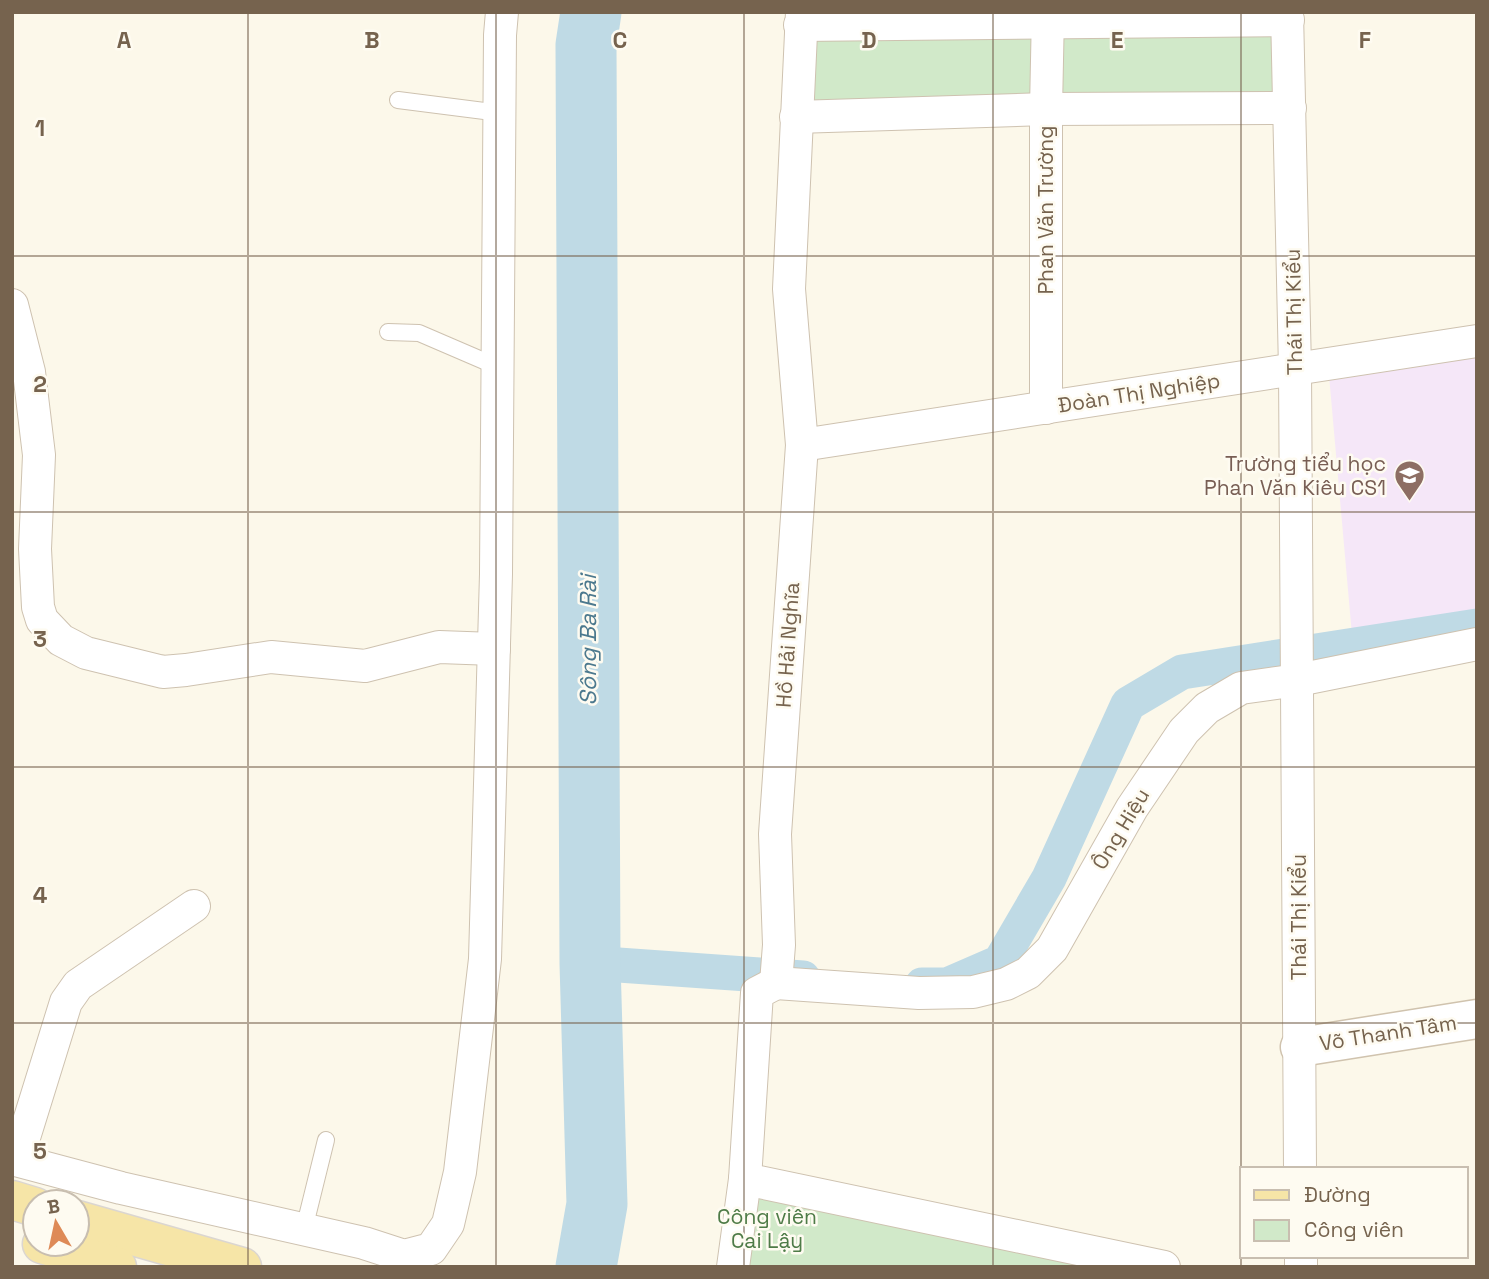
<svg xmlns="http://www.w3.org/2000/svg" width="1489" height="1279" font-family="'Space Grotesk',sans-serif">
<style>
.education{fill:#f5e7f8}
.green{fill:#d1e9c9}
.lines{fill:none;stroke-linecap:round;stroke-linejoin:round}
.canal{stroke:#bfdae5;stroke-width:35}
.river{stroke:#bfdae5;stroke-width:61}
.lane-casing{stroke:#cec2b0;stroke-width:18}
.street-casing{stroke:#cec2b0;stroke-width:34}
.secondary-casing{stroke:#d0c3ae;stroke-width:41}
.primary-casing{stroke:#dbd6d1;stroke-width:41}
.lane{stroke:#fff;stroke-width:16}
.street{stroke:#fff;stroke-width:32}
.secondary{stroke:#fff;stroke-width:38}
.primary{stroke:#f6e5a7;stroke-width:38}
.grid{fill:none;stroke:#76634e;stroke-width:2;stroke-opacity:0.55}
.labels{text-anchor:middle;stroke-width:5;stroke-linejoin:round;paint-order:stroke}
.street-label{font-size:21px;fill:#76634e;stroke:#fefbf1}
.education-label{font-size:21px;fill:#785e54;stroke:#fefbf1;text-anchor:end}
.park-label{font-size:21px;fill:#4e7b47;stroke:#fefbf1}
.water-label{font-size:23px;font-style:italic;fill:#4c798e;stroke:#fefbf1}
.grid-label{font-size:23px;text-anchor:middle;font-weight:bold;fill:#76634e;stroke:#fefbf1;stroke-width:5;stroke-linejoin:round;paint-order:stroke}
</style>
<rect width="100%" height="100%" fill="#fcf8ea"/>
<path class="education" d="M 1477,341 L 1477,641 L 1355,669 L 1328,364 Z"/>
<g class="green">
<path d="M 1288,20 L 1290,108 L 796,117 L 800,25 Z"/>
<path d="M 739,1183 L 1090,1267 L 719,1267 Z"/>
</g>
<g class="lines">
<g class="canal">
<path d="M 590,963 L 803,978"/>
<path d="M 922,985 L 947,985 L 1000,962 L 1049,878 L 1128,704 L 1182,672 L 1477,626"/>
</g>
<path class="river" d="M 586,1267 L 597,1204 L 590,963 L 586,45 L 591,12"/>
<defs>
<g id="lane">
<path d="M 398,100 L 500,113"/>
<path d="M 388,332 L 419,333 L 498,367"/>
<path d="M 304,1229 L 326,1140"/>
</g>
<g id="street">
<path d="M 1287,12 L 1295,369 L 1300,1169"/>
<path d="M 800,25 L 1288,20"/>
<path d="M 796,117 L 1046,109 L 1290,108"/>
<path d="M 12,305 L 29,372 L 39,455 L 35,549 L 38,607 L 42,620 L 61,640 L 86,653 L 163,672 L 186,670 L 271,657 L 365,666 L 439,647 L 494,649"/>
<path d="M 1046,408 L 1046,109 L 1048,12"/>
<path d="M 802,445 L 1477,341"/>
<path d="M 776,983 L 779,945 L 775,834 L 802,445 L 789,289 L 802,12"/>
<path d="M 776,983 L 919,993 L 973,992 L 1006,984 L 1028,973 L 1052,949 L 1132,808 L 1184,731 L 1207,708 L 1241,688 L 1298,680 L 1477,644"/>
<path d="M 12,1159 L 121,1188 L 364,1243 L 404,1256 L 431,1249 L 448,1224 L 460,1172 L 485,959 L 496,574 L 500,35 L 502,12"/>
<path d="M 17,1160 L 66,1002 L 78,985 L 194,906"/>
<path d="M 745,1179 L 1164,1267"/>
<path d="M 1301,1256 L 1301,1267"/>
<path d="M 733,1267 L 745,1179 L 757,993 L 776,983"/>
</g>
<path id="secondary" d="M 1300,1047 L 1477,1019"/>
<g id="primary">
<path d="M 12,1200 L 35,1207"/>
<path d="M 77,1220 L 242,1267"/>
<path d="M 42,1244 L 117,1267"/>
</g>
</defs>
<use href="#lane" class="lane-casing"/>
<use href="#street" class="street-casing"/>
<use href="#secondary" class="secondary-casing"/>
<use href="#primary" class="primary-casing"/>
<use href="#lane" class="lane"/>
<use href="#street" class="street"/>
<use href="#secondary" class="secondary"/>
<use href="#primary" class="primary"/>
</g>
<path class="grid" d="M 248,12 L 248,1267M 496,12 L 496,1267M 744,12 L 744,1267M 993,12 L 993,1267M 1241,12 L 1241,1267M 12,256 L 1477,256M 12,512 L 1477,512M 12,767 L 1477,767M 12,1023 L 1477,1023"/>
<defs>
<symbol id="school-pin" viewBox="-11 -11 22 30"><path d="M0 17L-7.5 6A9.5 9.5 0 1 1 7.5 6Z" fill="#8d6e63" stroke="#fefbf1"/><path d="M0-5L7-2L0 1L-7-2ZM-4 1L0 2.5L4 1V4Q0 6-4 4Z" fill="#fff"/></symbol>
</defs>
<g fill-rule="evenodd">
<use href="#school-pin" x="1392" y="458" width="35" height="47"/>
</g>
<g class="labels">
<g class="street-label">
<text transform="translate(1046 210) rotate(-90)" y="7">Phan Văn Trường</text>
<text transform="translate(1294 312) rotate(-91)" y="7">Thái Thị Kiểu</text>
<text transform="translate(1139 393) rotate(-9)" y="7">Đoàn Thị Nghiệp</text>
<text transform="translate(788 645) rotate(-86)" y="7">Hồ Hải Nghĩa</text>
<text transform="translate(1121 829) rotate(-59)" y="7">Ông Hiệu</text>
<text transform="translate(1299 917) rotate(-90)" y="7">Thái Thị Kiểu</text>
<text transform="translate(1388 1033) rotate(-9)" y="7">Võ Thanh Tâm</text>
</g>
<g class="education-label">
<text x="1386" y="471">Trường tiểu học<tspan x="1386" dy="24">Phan Văn Kiêu CS1</tspan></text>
</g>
<g class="park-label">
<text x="767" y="1224">Công viên<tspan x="767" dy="24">Cai Lậy</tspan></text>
</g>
<g class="water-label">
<text transform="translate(588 640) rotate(-90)" y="8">Sông Ba Rài</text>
</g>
</g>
<g class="grid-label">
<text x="124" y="48">A</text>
<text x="372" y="48">B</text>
<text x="620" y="48">C</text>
<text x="869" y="48">D</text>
<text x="1117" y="48">E</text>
<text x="1365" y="48">F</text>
<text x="40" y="136">1</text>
<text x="40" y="392">2</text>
<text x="40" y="647">3</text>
<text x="40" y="903">4</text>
<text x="40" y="1159">5</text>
</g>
<rect width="1489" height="1279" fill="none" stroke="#76634e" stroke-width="28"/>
<rect x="1240" y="1167" width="228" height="91" fill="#fefbf1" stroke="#c8beb0" stroke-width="2"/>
<rect x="1254" y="1190" width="35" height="10" fill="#f6e5a7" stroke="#c8beb0" stroke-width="2"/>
<text x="1304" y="1202" font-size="21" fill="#76634e">Đường</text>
<rect x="1254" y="1220" width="35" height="21" fill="#d1e9c9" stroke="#c8beb0" stroke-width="2"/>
<text x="1304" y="1237" font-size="21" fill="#76634e">Công viên</text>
<g transform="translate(56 1223) rotate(351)"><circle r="33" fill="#fefbf1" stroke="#c8beb0" stroke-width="2"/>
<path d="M0-5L12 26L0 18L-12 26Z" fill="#de8a57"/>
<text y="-10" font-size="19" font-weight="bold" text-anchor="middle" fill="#76634e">B</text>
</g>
</svg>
